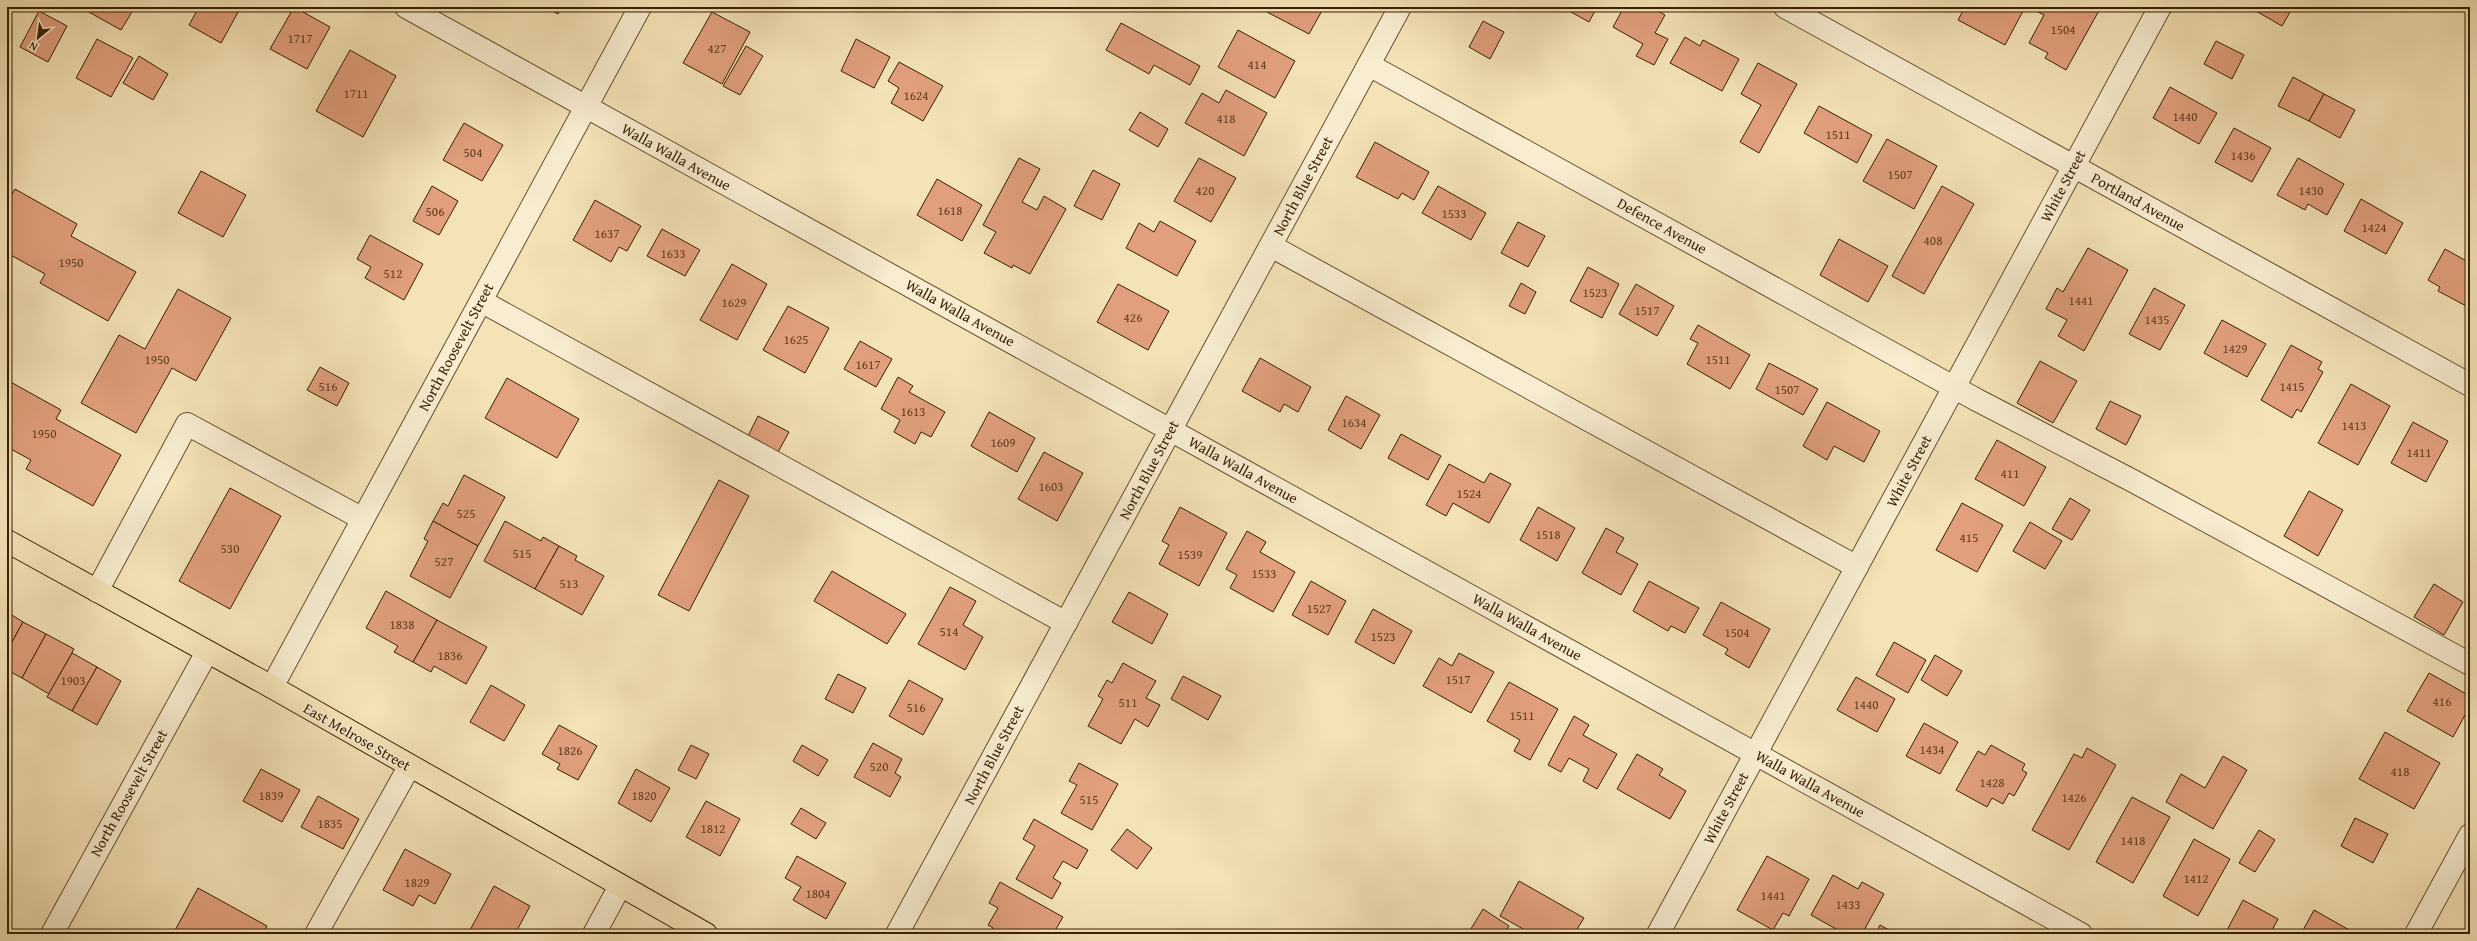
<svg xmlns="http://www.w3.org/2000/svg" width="2477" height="941" font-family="'Gentium Book Plus',serif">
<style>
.building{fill:#e19f7d;stroke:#371f00}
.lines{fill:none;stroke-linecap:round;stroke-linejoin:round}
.minor-casing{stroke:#66502e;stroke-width:24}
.major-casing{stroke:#371f00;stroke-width:24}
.minor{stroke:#f8edd0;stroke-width:22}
.major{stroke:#f4e3b7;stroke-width:22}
.labels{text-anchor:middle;stroke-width:3;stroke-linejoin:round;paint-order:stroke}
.number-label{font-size:13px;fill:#623f1f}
.street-label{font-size:15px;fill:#371f00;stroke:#f8edd0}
</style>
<rect width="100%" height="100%" fill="#f4e3b7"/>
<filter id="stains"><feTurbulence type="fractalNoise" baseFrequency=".005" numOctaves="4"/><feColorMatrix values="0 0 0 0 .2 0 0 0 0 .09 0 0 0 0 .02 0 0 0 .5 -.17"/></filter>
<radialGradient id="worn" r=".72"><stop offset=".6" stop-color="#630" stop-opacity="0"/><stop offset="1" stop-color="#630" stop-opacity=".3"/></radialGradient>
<g class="building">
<path d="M 89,7 L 135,7 L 121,30 L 87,11 Z"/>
<path d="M 199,7 L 241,7 L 221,43 L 189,25 Z"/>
<path d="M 294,7 L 330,27 L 307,69 L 270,49 Z"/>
<path d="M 545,7 L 562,7 L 558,14 Z"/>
<path d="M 1270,7 L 1324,7 L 1309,34 L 1267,12 Z"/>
<path d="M 1562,7 L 1597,7 L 1589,22 Z"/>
<path d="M 1624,7 L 1651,7 L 1665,15 L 1655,33 L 1668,39 L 1654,65 L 1636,56 L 1643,44 L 1613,27 Z"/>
<path d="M 1965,7 L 2015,7 L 2023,11 L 2005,45 L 1958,20 Z"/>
<path d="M 2036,7 L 2101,7 L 2066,70 L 2045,58 L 2048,53 L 2029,43 L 2044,15 L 2034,10 Z"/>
<path d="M 2249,7 L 2293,7 L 2282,26 Z"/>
<path d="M 39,11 L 67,26 L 48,62 L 20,47 Z"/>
<path d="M 712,12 L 750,32 L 722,84 L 683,63 Z"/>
<path d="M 1483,21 L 1504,32 L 1490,59 L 1469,47 Z"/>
<path d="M 1121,23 L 1200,66 L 1190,85 L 1154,65 L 1149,74 L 1106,50 Z"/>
<path d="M 1238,30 L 1295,61 L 1275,98 L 1218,67 Z"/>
<path d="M 1685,37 L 1700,46 L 1703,40 L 1739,59 L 1722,91 L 1670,63 Z"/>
<path d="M 97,39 L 133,58 L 111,97 L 76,78 Z"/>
<path d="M 856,39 L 890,57 L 874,88 L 841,71 Z"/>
<path d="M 2216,41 L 2244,55 L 2232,79 L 2204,64 Z"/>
<path d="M 746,46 L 763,56 L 740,95 L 723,86 Z"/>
<path d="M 350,50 L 396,76 L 363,137 L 316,111 Z"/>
<path d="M 139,56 L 168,74 L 153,100 L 123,83 Z"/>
<path d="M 899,62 L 943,86 L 923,121 L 891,103 L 899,88 L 888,81 Z"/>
<path d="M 1758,63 L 1797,84 L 1759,153 L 1740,142 L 1761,105 L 1741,94 Z"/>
<path d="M 2293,77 L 2324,94 L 2309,121 L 2278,106 Z"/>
<path d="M 2170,87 L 2217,113 L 2199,144 L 2153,118 Z"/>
<path d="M 1226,90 L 1267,113 L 1244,156 L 1185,123 L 1202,93 L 1219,103 Z"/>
<path d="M 2324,94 L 2355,110 L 2340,138 L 2309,121 Z"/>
<path d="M 1819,106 L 1872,135 L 1857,163 L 1804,133 Z"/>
<path d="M 1140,112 L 1168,129 L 1158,147 L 1129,130 Z"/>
<path d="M 464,123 L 503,145 L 482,181 L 443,160 Z"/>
<path d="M 2234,128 L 2271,148 L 2252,182 L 2215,162 Z"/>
<path d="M 1887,139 L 1937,166 L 1914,209 L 1863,181 Z"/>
<path d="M 1375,142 L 1429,172 L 1414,200 L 1402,193 L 1398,199 L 1356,177 Z"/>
<path d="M 1019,158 L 1040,169 L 1022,202 L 1037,210 L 1044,196 L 1066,209 L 1030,274 L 1013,265 L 1012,268 L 984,253 L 996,232 L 983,225 Z"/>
<path d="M 1199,158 L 1236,178 L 1211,222 L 1174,201 Z"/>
<path d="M 2298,158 L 2344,184 L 2327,215 L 2308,204 L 2305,210 L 2277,195 Z"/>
<path d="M 1093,170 L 1120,184 L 1102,220 L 1074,206 Z"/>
<path d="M 201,171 L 246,195 L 223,237 L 178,213 Z"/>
<path d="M 937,179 L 982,205 L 962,241 L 917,215 Z"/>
<path d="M 432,186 L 458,201 L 439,235 L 413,221 Z"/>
<path d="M 1438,186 L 1486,213 L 1471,240 L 1422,213 Z"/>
<path d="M 1942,186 L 1974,204 L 1924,294 L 1892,276 Z"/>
<path d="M 15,189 L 77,224 L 71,236 L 136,272 L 108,321 L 40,283 L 45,274 L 7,253 L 7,204 Z"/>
<path d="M 2361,199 L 2403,223 L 2386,254 L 2344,231 Z"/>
<path d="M 595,200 L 641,226 L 627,251 L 619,247 L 611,262 L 573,240 Z"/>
<path d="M 1160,221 L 1196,241 L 1177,276 L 1126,248 L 1139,223 L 1154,232 Z"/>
<path d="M 1518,222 L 1545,236 L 1528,267 L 1501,253 Z"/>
<path d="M 662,229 L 700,250 L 685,276 L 647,256 Z"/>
<path d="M 370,235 L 423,264 L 404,300 L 365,278 L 371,267 L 357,259 Z"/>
<path d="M 1839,239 L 1888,266 L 1868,302 L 1820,275 Z"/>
<path d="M 2088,248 L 2128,270 L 2084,351 L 2058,336 L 2067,320 L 2046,309 L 2057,288 L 2063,292 Z"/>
<path d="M 2445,249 L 2470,263 L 2470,308 L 2438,291 L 2440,287 L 2428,280 Z"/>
<path d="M 732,264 L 767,284 L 737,340 L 700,320 Z"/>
<path d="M 1588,267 L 1619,284 L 1602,318 L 1570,301 Z"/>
<path d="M 1521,283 L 1536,292 L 1525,314 L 1509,306 Z"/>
<path d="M 1118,284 L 1169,311 L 1148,350 L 1097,322 Z"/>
<path d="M 1636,284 L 1674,306 L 1657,336 L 1619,314 Z"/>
<path d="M 2154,288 L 2185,305 L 2160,350 L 2129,334 Z"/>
<path d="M 178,289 L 231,318 L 196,381 L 172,368 L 136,433 L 81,403 L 119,335 L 145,349 Z"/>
<path d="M 788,306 L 829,328 L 805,373 L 763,350 Z"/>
<path d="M 2222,320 L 2266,344 L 2247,377 L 2204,353 Z"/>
<path d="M 1698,325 L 1750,355 L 1730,389 L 1687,364 L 1698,343 L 1690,339 Z"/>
<path d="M 860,341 L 892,359 L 876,387 L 844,369 Z"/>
<path d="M 2291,345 L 2322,362 L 2318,369 L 2323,372 L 2301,412 L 2297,409 L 2292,418 L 2261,400 Z"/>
<path d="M 1260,358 L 1311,387 L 1298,412 L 1284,404 L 1280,412 L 1242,391 Z"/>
<path d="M 2040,361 L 2077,381 L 2053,423 L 2017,403 Z"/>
<path d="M 1769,363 L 1818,389 L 1803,415 L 1756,389 Z"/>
<path d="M 320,367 L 349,383 L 337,406 L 307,390 Z"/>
<path d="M 898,377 L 913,386 L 909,392 L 945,412 L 931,437 L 921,432 L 915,444 L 894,432 L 900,420 L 881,409 Z"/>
<path d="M 507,378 L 579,419 L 557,458 L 485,418 Z"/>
<path d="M 7,380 L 61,410 L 56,419 L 121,455 L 93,506 L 26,469 L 31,460 L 7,447 Z"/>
<path d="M 2351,384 L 2390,406 L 2358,465 L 2318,443 Z"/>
<path d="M 1346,396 L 1380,415 L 1361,449 L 1328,430 Z"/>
<path d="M 2110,401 L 2141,416 L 2126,445 L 2096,429 Z"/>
<path d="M 1827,402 L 1880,431 L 1864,462 L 1834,446 L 1827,460 L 1803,446 Z"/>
<path d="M 989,412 L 1035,438 L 1017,472 L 971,446 Z"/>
<path d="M 758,416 L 789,432 L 777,454 L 747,438 Z"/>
<path d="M 2413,422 L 2448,441 L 2426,482 L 2391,463 Z"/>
<path d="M 1401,434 L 1441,456 L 1428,480 L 1388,458 Z"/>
<path d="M 1997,440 L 2046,467 L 2024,506 L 1975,479 Z"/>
<path d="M 1044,452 L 1083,473 L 1057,521 L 1018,499 Z"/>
<path d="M 1449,464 L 1484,483 L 1490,473 L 1511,484 L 1489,523 L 1453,503 L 1446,516 L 1426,505 Z"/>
<path d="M 464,475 L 505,497 L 478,546 L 433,521 L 443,503 L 448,506 Z"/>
<path d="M 719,480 L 749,496 L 689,611 L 658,595 Z"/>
<path d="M 230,488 L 281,516 L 230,609 L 179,581 Z"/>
<path d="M 2309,491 L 2343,510 L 2318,556 L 2284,536 Z"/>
<path d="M 2070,498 L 2090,510 L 2072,540 L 2052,529 Z"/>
<path d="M 1962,503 L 2003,525 L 1977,572 L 1936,550 Z"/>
<path d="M 1180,507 L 1227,533 L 1199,586 L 1159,564 L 1169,545 L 1162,541 Z"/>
<path d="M 1538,507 L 1575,528 L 1557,561 L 1520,540 Z"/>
<path d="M 433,521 L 478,546 L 450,598 L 410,576 L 428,541 L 424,539 Z"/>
<path d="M 505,521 L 541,541 L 543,537 L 559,546 L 535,589 L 484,561 Z"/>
<path d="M 2030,522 L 2062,541 L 2045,569 L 2013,551 Z"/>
<path d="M 1606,528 L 1624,538 L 1616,552 L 1638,564 L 1621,595 L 1582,573 Z"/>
<path d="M 1247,531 L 1266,542 L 1260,552 L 1295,572 L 1273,612 L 1230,588 L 1237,575 L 1226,569 Z"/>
<path d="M 559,546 L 577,556 L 575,560 L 604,576 L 582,615 L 535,589 Z"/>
<path d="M 832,571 L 906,614 L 887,644 L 814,601 Z"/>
<path d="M 1311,581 L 1346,601 L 1328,635 L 1292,615 Z"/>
<path d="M 1649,581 L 1699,608 L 1685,633 L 1671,626 L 1668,631 L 1633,611 Z"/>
<path d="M 2434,584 L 2463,602 L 2444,635 L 2414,617 Z"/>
<path d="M 950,587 L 976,601 L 963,625 L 983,637 L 965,670 L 918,644 Z"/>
<path d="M 386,591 L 437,620 L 413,662 L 394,652 L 398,646 L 366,628 Z"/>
<path d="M 1129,592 L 1168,614 L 1152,644 L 1112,622 Z"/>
<path d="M 1721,602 L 1770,629 L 1749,668 L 1725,654 L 1728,649 L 1703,635 Z"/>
<path d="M 1373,609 L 1412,631 L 1394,664 L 1355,642 Z"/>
<path d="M 7,612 L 23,622 L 7,651 Z"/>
<path d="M 437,620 L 487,647 L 466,684 L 434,666 L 431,672 L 413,662 Z"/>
<path d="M 23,622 L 46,634 L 22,678 L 7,670 L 7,651 Z"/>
<path d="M 46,634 L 74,649 L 49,694 L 22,678 Z"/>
<path d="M 1894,642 L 1926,660 L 1908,693 L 1876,675 Z"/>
<path d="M 72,653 L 97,667 L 72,711 L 47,697 Z"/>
<path d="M 1459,653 L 1494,672 L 1471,713 L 1423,686 L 1439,658 L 1452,666 Z"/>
<path d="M 1935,655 L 1962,671 L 1947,696 L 1921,680 Z"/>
<path d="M 1123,663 L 1156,681 L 1146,698 L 1160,705 L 1148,727 L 1135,719 L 1121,744 L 1088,726 L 1103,699 L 1098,696 L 1107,680 L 1112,683 Z"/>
<path d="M 97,667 L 121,681 L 97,725 L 72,711 Z"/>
<path d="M 2429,673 L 2470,696 L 2470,706 L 2453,737 L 2407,711 Z"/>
<path d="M 838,674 L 866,688 L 853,713 L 825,699 Z"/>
<path d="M 1183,676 L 1221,696 L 1208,720 L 1171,699 Z"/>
<path d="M 1856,677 L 1895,699 L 1877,732 L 1837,710 Z"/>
<path d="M 909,680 L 943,699 L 923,735 L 889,716 Z"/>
<path d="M 1509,682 L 1558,709 L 1530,760 L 1514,751 L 1520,740 L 1487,721 Z"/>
<path d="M 491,685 L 525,705 L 504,741 L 470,722 Z"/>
<path d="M 1574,716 L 1589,725 L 1583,735 L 1617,754 L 1597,789 L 1583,781 L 1589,769 L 1569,758 L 1561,772 L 1548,765 Z"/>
<path d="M 1924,723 L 1958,742 L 1940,774 L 1906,756 Z"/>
<path d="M 559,725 L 597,746 L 578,780 L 557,769 L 560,764 L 542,754 Z"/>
<path d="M 2385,732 L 2440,763 L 2414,809 L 2359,779 Z"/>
<path d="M 873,743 L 902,759 L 895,773 L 901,777 L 890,797 L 854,777 Z"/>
<path d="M 691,745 L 709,754 L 696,779 L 678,770 Z"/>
<path d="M 802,745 L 828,760 L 818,776 L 793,761 Z"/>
<path d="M 1991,745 L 2025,764 L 2022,770 L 2027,773 L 2014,796 L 2009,793 L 2003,804 L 1992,798 L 1987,807 L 1956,790 L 1978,751 L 1985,755 Z"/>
<path d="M 2087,748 L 2116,765 L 2069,850 L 2032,830 L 2074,754 L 2082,758 Z"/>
<path d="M 1637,754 L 1663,769 L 1659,775 L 1686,791 L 1670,819 L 1617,789 Z"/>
<path d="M 2223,756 L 2247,770 L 2213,829 L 2166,802 L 2181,774 L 2205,788 Z"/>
<path d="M 1079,763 L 1118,784 L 1092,830 L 1061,813 L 1077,785 L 1069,781 Z"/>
<path d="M 261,769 L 300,790 L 282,822 L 243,801 Z"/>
<path d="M 636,769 L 670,788 L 651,822 L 618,803 Z"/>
<path d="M 318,796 L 359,819 L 343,849 L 301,827 Z"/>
<path d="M 2132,797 L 2170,817 L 2133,883 L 2096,862 Z"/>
<path d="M 706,801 L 740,819 L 720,856 L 686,837 Z"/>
<path d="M 801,808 L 826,823 L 816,839 L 791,824 Z"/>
<path d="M 2355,818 L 2388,834 L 2373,863 L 2341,846 Z"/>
<path d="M 1034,819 L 1088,850 L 1077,869 L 1063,861 L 1053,878 L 1061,883 L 1052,899 L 1016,879 L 1035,846 L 1023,839 Z"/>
<path d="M 1127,829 L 1152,848 L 1137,869 L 1111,850 Z"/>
<path d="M 2259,830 L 2275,840 L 2255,872 L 2239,863 Z"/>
<path d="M 2194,839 L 2230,859 L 2198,916 L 2163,896 Z"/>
<path d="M 405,849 L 451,874 L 435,904 L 419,895 L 413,906 L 383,890 Z"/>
<path d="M 797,856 L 846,883 L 826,919 L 793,900 L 801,887 L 785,878 Z"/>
<path d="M 1767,856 L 1809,879 L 1789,916 L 1783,913 L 1773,930 L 1737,910 Z"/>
<path d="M 1833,875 L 1858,889 L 1862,882 L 1884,894 L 1862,934 L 1845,934 L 1811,915 Z"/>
<path d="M 1519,881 L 1584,918 L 1574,934 L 1532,934 L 1500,916 Z"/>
<path d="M 1000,882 L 1063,917 L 1053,934 L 990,934 L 993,928 L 988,925 L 998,908 L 989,903 Z"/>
<path d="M 494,886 L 530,906 L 515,934 L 476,934 L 470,930 Z"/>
<path d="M 198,888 L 267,926 L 263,934 L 173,934 Z"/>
<path d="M 2243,900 L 2278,919 L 2270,934 L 2225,934 Z"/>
<path d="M 1483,909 L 1509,926 L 1504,934 L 1473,934 L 1469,932 Z"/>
<path d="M 2314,910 L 2351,931 L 2349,934 L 2301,934 Z"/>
<path d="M 1880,925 L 1896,934 L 1875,934 Z"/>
</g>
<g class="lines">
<defs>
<g id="minor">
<path d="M 406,7 L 2081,934"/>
<path d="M 1785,7 L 2470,385"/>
<path d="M 1369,65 L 1977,400 L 2133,481 L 2470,664"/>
<path d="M 1271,246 L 1857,567"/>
<path d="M 481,301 L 1066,623"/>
<path d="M 97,591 L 187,424 L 363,519"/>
<path d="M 272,687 L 640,7"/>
<path d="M 52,934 L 207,652"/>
<path d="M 316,934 L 409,767"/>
<path d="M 594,934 L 620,886"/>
<path d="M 897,934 L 1400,7"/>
<path d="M 1658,934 L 2160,7"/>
<path d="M 2416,934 L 2470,835"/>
</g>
<path id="major" d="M 7,541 L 272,687 L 706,934"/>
</defs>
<use href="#minor" class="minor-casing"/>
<use href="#major" class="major-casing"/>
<use href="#minor" class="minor"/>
<use href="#major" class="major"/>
</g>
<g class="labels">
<g class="number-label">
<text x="2063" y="34">1504</text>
<text x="300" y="43">1717</text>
<text x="717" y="53">427</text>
<text x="1257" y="69">414</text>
<text x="356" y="98">1711</text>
<text x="916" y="100">1624</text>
<text x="2185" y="121">1440</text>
<text x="1226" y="123">418</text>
<text x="1838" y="139">1511</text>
<text x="473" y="157">504</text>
<text x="2243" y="160">1436</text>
<text x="1900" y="179">1507</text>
<text x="1205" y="195">420</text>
<text x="2311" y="195">1430</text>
<text x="950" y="215">1618</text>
<text x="435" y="216">506</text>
<text x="1454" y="218">1533</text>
<text x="2374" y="232">1424</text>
<text x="607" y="238">1637</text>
<text x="1933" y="245">408</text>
<text x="673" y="258">1633</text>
<text x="71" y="267">1950</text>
<text x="393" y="278">512</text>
<text x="1595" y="297">1523</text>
<text x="2081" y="305">1441</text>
<text x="734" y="307">1629</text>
<text x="1647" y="315">1517</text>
<text x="1133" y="322">426</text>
<text x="2157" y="324">1435</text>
<text x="796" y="344">1625</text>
<text x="2235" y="353">1429</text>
<text x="157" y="364">1950</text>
<text x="1718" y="364">1511</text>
<text x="868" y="369">1617</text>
<text x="328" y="391">516</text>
<text x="2292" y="391">1415</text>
<text x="1787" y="394">1507</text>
<text x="913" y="416">1613</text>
<text x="1354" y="427">1634</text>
<text x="2354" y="430">1413</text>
<text x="44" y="438">1950</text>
<text x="1003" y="447">1609</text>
<text x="2419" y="457">1411</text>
<text x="2010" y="478">411</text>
<text x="1051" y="491">1603</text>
<text x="1469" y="498">1524</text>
<text x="466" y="518">525</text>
<text x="1548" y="539">1518</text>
<text x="1969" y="542">415</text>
<text x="230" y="553">530</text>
<text x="522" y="558">515</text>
<text x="1190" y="559">1539</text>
<text x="444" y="566">527</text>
<text x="1264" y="578">1533</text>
<text x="569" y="588">513</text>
<text x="1319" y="613">1527</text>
<text x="402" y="629">1838</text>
<text x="949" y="636">514</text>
<text x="1737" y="637">1504</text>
<text x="1383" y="641">1523</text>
<text x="450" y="660">1836</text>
<text x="1458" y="684">1517</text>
<text x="73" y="685">1903</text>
<text x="2442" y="706">416</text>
<text x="1128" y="707">511</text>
<text x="1866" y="709">1440</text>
<text x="916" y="712">516</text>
<text x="1522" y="720">1511</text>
<text x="1932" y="754">1434</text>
<text x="570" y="755">1826</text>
<text x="879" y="771">520</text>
<text x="2400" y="776">418</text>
<text x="1992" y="787">1428</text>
<text x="271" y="800">1839</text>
<text x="644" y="800">1820</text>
<text x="2074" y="802">1426</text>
<text x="1089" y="804">515</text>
<text x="330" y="828">1835</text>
<text x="713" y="833">1812</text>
<text x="2133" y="845">1418</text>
<text x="2196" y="883">1412</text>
<text x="417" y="887">1829</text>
<text x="818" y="898">1804</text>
<text x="1773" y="900">1441</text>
<text x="1848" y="909">1433</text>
</g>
<g class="street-label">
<text transform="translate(676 157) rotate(29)" y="5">Walla Walla Avenue</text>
<text transform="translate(1303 186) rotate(-62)" y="5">North Blue Street</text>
<text transform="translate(2063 186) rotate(-62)" y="5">White Street</text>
<text transform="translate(2138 202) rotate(29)" y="5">Portland Avenue</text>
<text transform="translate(1662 226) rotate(29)" y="5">Defence Avenue</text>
<text transform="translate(960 313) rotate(29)" y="5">Walla Walla Avenue</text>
<text transform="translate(456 347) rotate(-62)" y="5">North Roosevelt Street</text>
<text transform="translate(1149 470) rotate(-62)" y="5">North Blue Street</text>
<text transform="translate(1243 470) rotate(29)" y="5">Walla Walla Avenue</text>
<text transform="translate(1909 471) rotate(-62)" y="5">White Street</text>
<text transform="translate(1527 627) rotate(29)" y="5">Walla Walla Avenue</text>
<text transform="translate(357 737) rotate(30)" y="5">East Melrose Street</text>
<text transform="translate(994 755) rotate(-62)" y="5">North Blue Street</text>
<text transform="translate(1810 784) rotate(29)" y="5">Walla Walla Avenue</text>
<text transform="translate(129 793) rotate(-61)" y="5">North Roosevelt Street</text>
<text transform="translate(1726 808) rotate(-62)" y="5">White Street</text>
</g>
</g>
<rect width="2477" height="941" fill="none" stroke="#f4e3b7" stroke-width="24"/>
<rect x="8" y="8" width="2461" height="925" fill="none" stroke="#371f00" stroke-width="2"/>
<rect x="12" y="12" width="2453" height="917" fill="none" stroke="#371f00"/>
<g transform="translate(38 38) rotate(209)" stroke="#f8edd0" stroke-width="3" paint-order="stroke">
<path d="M0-3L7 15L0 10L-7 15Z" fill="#371f00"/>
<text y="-6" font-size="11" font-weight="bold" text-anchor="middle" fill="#371f00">N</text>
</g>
<rect width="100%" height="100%" filter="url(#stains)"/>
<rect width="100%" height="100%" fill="url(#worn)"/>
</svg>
